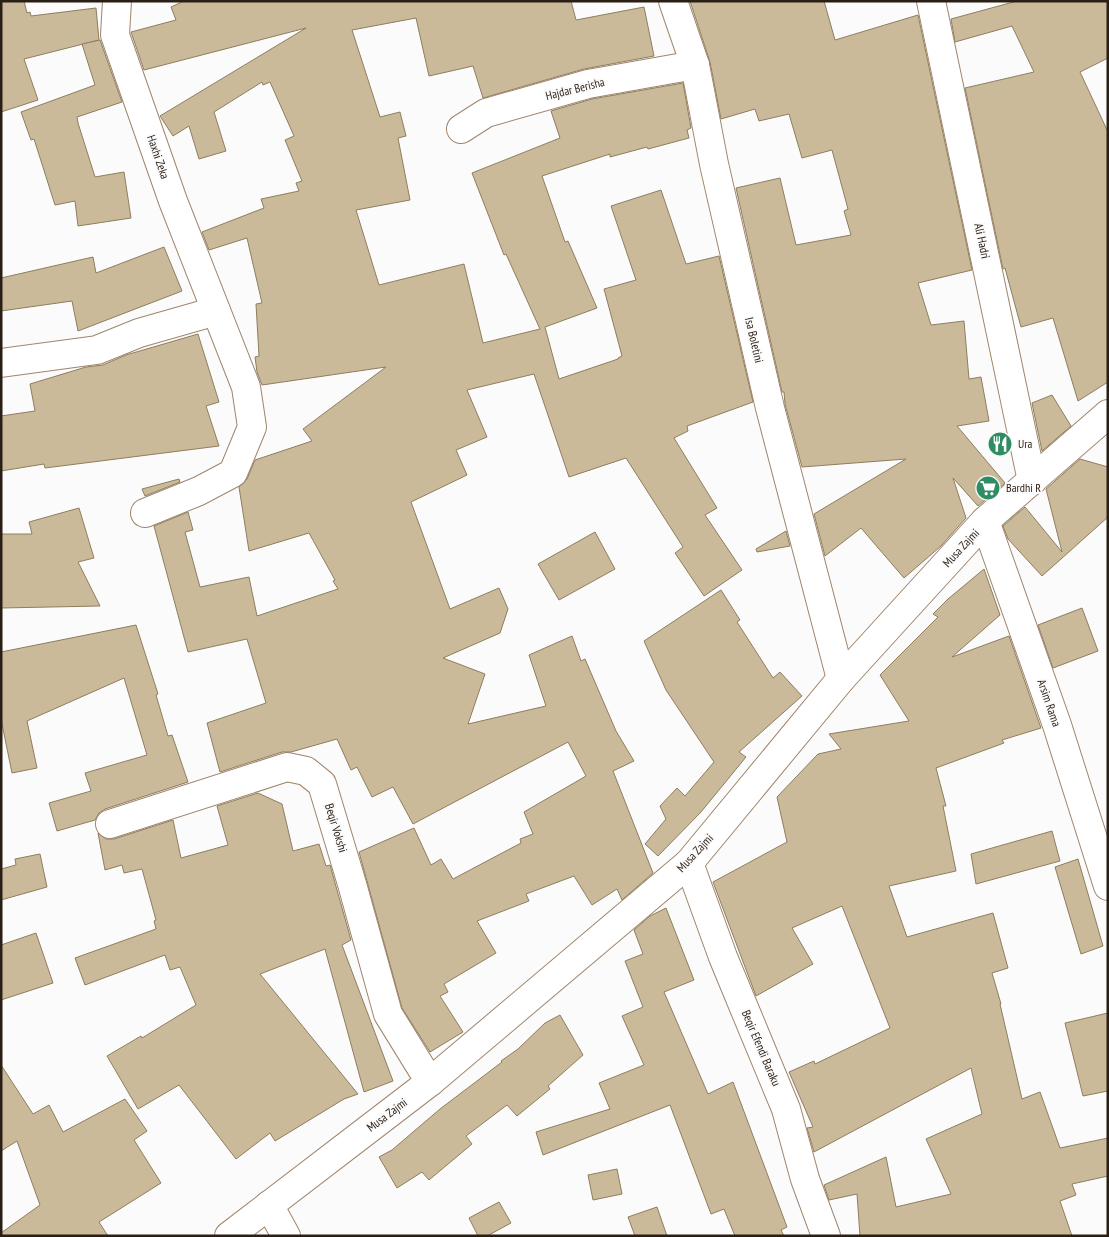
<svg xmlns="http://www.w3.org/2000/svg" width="1109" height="1237" font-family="'PT Sans Narrow',sans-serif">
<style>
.building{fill:#cbba99;stroke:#8e7e5f}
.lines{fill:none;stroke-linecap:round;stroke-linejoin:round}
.minor-casing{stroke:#a0856c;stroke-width:30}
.minor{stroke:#fff;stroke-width:28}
.labels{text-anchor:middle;stroke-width:4;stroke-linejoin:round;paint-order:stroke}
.street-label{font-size:12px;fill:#2a1f15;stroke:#fbfbfb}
.poi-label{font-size:12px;fill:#2a1f15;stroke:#fbfbfb;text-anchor:start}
</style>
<rect width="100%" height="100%" fill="#fbfbfb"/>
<g class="building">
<path d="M 1,1 L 24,1 L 27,13 L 30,12 L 31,16 L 96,8 L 99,40 L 24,59 L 38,100 L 1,112 Z"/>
<path d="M 184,1 L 571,1 L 576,20 L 644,7 L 654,56 L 584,69 L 483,98 L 473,66 L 429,76 L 416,18 L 352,30 L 380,117 L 400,112 L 406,136 L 398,138 L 410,200 L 356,210 L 379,285 L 464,264 L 483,343 L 540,329 L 506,254 L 504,255 L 472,173 L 560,138 L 551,111 L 592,99 L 683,83 L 691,128 L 687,130 L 689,138 L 648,149 L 647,147 L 610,157 L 610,154 L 542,176 L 565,242 L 568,241 L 597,308 L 545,327 L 559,379 L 618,359 L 618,358 L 622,356 L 604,289 L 636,280 L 611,206 L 661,190 L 686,264 L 719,256 L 753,402 L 687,426 L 688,431 L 674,438 L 717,508 L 705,515 L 742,570 L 704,596 L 675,553 L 683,547 L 626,458 L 569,477 L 534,374 L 467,390 L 487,437 L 456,450 L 467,475 L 411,502 L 450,609 L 499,588 L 508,609 L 500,633 L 443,658 L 485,674 L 468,724 L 546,706 L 529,655 L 572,636 L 581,661 L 585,659 L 616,731 L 634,761 L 613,771 L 653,873 L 622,900 L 617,889 L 592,905 L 574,876 L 526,894 L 529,901 L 477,921 L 496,953 L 444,984 L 448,992 L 440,996 L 463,1032 L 430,1052 L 402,1008 L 359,852 L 414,828 L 431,865 L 441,859 L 453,879 L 521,843 L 520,839 L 533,834 L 524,812 L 586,776 L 568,742 L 413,824 L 393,787 L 372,797 L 357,767 L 351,770 L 337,739 L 291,752 L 282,752 L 220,772 L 207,723 L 266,703 L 247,639 L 188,652 L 154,526 L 188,512 L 193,530 L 185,532 L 200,587 L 249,577 L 257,616 L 338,589 L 333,581 L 335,580 L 309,533 L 249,551 L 239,487 L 247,479 L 255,460 L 312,441 L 303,429 L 386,367 L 262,385 L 257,372 L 255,357 L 259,356 L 256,304 L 262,303 L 247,238 L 209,250 L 202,232 L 264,208 L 261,199 L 299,191 L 296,183 L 302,181 L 285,140 L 294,136 L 270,82 L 263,85 L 262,82 L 214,112 L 226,151 L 199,159 L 189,126 L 173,136 L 160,116 L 306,28 L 144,70 L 131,32 L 176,20 L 171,7 Z"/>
<path d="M 690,1 L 824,1 L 835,40 L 918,15 L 972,270 L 918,283 L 931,325 L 964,321 L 969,379 L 981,377 L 989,421 L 957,426 L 1005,483 L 978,506 L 953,478 L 966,518 L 941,546 L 904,578 L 861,528 L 825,556 L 814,514 L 906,459 L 802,467 L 785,404 L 784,392 L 782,392 L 736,188 L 780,178 L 796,245 L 851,235 L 844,211 L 848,209 L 832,150 L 802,158 L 789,114 L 759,121 L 755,109 L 721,119 L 710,62 Z"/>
<path d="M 1017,1 L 1108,1 L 1108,58 L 1080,72 L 1108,132 L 1108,382 L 1078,401 L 1053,318 L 1021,327 L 1005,268 L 1003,269 L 965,88 L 1034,72 L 1012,26 L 955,42 L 951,19 Z"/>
<path d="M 100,40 L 122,102 L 77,117 L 78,123 L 95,177 L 124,172 L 131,218 L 78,226 L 75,201 L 55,205 L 34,139 L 31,140 L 21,112 L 95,85 L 82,44 Z"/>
<path d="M 164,247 L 182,291 L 78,331 L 72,301 L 1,311 L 1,278 L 93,257 L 96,273 Z"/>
<path d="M 198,334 L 219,402 L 206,406 L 219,446 L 45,468 L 44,464 L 1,471 L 1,416 L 35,411 L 30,384 L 86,367 L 103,365 L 126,355 Z"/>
<path d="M 1052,395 L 1071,426 L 1042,451 L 1032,403 Z"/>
<path d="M 1080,459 L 1108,467 L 1108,517 L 1042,576 L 1008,539 L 1003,526 L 1025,507 L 1062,552 L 1046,489 Z"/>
<path d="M 179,479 L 180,482 L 145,496 L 142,489 Z"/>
<path d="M 79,508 L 94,558 L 78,562 L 100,606 L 1,608 L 1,534 L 32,534 L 29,522 Z"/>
<path d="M 786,531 L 790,546 L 757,552 L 756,549 Z"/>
<path d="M 595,532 L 615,569 L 559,600 L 538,564 Z"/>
<path d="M 984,569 L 1000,615 L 952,657 L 1009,636 L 1041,728 L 1002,740 L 1004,743 L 936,768 L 946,806 L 943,806 L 956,871 L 889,886 L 907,937 L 993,913 L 1008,968 L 992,973 L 1001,1004 L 1000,1004 L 1022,1099 L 1040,1092 L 1060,1148 L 1108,1138 L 1108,1176 L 1072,1184 L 1076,1195 L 1060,1201 L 1072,1236 L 860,1236 L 857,1194 L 829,1200 L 824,1185 L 886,1157 L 896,1207 L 951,1194 L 926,1139 L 982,1114 L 971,1068 L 814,1152 L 807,1128 L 813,1127 L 789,1072 L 814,1061 L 815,1064 L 890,1028 L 842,906 L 792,928 L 813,964 L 756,996 L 713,882 L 787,842 L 777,797 L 818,754 L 841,749 L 829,734 L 909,721 L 880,675 L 938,617 L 933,614 L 948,599 Z"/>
<path d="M 721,590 L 740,620 L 737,622 L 773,678 L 780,672 L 802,696 L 739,752 L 746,757 L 701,812 L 658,856 L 645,844 L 666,819 L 660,806 L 677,788 L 685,796 L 714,762 L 666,690 L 644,641 Z"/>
<path d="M 1082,608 L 1098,651 L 1053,668 L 1038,625 Z"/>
<path d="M 136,625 L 158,694 L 156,695 L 168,736 L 172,735 L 188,782 L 105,809 L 99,813 L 95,820 L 57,831 L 49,803 L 91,791 L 85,773 L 147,755 L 124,678 L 27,721 L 37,768 L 12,773 L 1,719 L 1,652 Z"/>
<path d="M 258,793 L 282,804 L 293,851 L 319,844 L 326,866 L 330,865 L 351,940 L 342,945 L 393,1081 L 364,1092 L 325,949 L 260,974 L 358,1094 L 344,1099 L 275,1141 L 270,1133 L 236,1159 L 179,1085 L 138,1109 L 107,1056 L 141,1036 L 142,1038 L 196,1005 L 180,967 L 170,970 L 165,955 L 85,985 L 75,958 L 156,929 L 154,921 L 156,920 L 142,869 L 124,873 L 122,865 L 105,870 L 98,833 L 106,839 L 114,839 L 173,820 L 181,858 L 228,845 L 217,806 Z"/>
<path d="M 1052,831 L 1060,861 L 976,884 L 971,854 Z"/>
<path d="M 40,854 L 47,887 L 1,900 L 1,869 L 16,865 L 15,859 Z"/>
<path d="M 1078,859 L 1103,946 L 1081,954 L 1055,867 Z"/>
<path d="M 666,908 L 694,980 L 664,992 L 708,1094 L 733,1082 L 787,1227 L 781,1230 L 784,1236 L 735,1236 L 724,1209 L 711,1214 L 670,1105 L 543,1155 L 536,1132 L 610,1109 L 599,1083 L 644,1065 L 622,1016 L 643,1007 L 625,961 L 643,954 L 634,930 L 650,916 Z"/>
<path d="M 36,933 L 53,983 L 1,1000 L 1,945 Z"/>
<path d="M 1108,1013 L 1108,1091 L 1083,1096 L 1065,1023 Z"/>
<path d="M 560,1015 L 583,1055 L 548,1086 L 550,1089 L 517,1116 L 507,1105 L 466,1136 L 472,1144 L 429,1180 L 422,1172 L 397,1188 L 379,1157 L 392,1150 L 440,1109 L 502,1062 L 501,1061 L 518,1049 L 545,1023 Z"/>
<path d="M 1,1065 L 33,1114 L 49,1105 L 63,1132 L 125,1099 L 147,1131 L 134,1140 L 161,1183 L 99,1222 L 108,1236 L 1,1236 L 1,1233 L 40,1205 L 17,1141 L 1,1151 Z"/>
<path d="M 617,1169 L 622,1194 L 593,1200 L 588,1175 Z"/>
<path d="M 499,1202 L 511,1223 L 487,1236 L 478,1236 L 469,1218 Z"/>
<path d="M 657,1207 L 667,1236 L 635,1236 L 628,1217 Z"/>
</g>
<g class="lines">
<defs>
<g id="minor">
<path d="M 117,1 L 115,35 L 173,201 L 246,387 L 252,427 L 233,473 L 199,491 L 145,513"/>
<path d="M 673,1 L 695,65 L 714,164 L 770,408 L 841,679"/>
<path d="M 931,1 L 1032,481"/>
<path d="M 461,129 L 486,113 L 588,84 L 695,65"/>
<path d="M 1,363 L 97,350 L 139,333 L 216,311"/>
<path d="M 985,521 L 1057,725 L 1108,886"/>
<path d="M 110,824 L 287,767 L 306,771 L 322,784 L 352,884 L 388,1014 L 430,1082"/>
<path d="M 689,863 L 723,957 L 786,1109 L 805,1179 L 826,1236"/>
<path d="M 269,1205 L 286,1236"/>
<path d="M 229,1236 L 430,1082 L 689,863 L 841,679 L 985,521 L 1108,414"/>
</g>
</defs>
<use href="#minor" class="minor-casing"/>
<use href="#minor" class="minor"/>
</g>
<defs>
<symbol id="restaurant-disc" viewBox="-11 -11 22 22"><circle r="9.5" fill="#308d63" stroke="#fbfbfb"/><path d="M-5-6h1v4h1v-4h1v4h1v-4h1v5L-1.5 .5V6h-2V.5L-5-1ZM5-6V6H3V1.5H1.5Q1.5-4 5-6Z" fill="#fff"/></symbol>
<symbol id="supermarket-disc" viewBox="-11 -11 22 22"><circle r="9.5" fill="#308d63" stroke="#fbfbfb"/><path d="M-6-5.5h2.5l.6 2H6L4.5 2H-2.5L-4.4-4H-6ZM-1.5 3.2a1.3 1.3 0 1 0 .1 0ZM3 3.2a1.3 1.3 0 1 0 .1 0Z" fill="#fff"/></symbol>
</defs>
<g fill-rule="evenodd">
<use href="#restaurant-disc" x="986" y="430" width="28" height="28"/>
<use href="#supermarket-disc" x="974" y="474" width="28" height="28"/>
</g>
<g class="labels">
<g class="street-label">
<text transform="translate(575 89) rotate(-14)" y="4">Hajdar Berisha</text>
<text transform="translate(158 157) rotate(71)" y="4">Haxhi Zeka</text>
<text transform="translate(982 241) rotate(78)" y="4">Ali Hadri</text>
<text transform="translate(754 340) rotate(77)" y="4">Isa Boletini</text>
<text transform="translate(961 548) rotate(-47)" y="4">Musa Zajmi</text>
<text transform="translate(1049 703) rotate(71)" y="4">Arsim Rama</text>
<text transform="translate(336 828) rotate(73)" y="4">Beqir Vokshi</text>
<text transform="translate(695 853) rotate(-47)" y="4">Musa Zajmi</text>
<text transform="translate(761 1048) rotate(67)" y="4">Beqir Efendi Baraku</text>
<text transform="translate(387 1115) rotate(-37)" y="4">Musa Zajmi</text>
</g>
<g class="poi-label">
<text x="1018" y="448">Ura</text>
<text x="1006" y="492">Bardhi R</text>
</g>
</g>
<rect width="1109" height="1237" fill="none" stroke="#2a1f15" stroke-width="5"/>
</svg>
